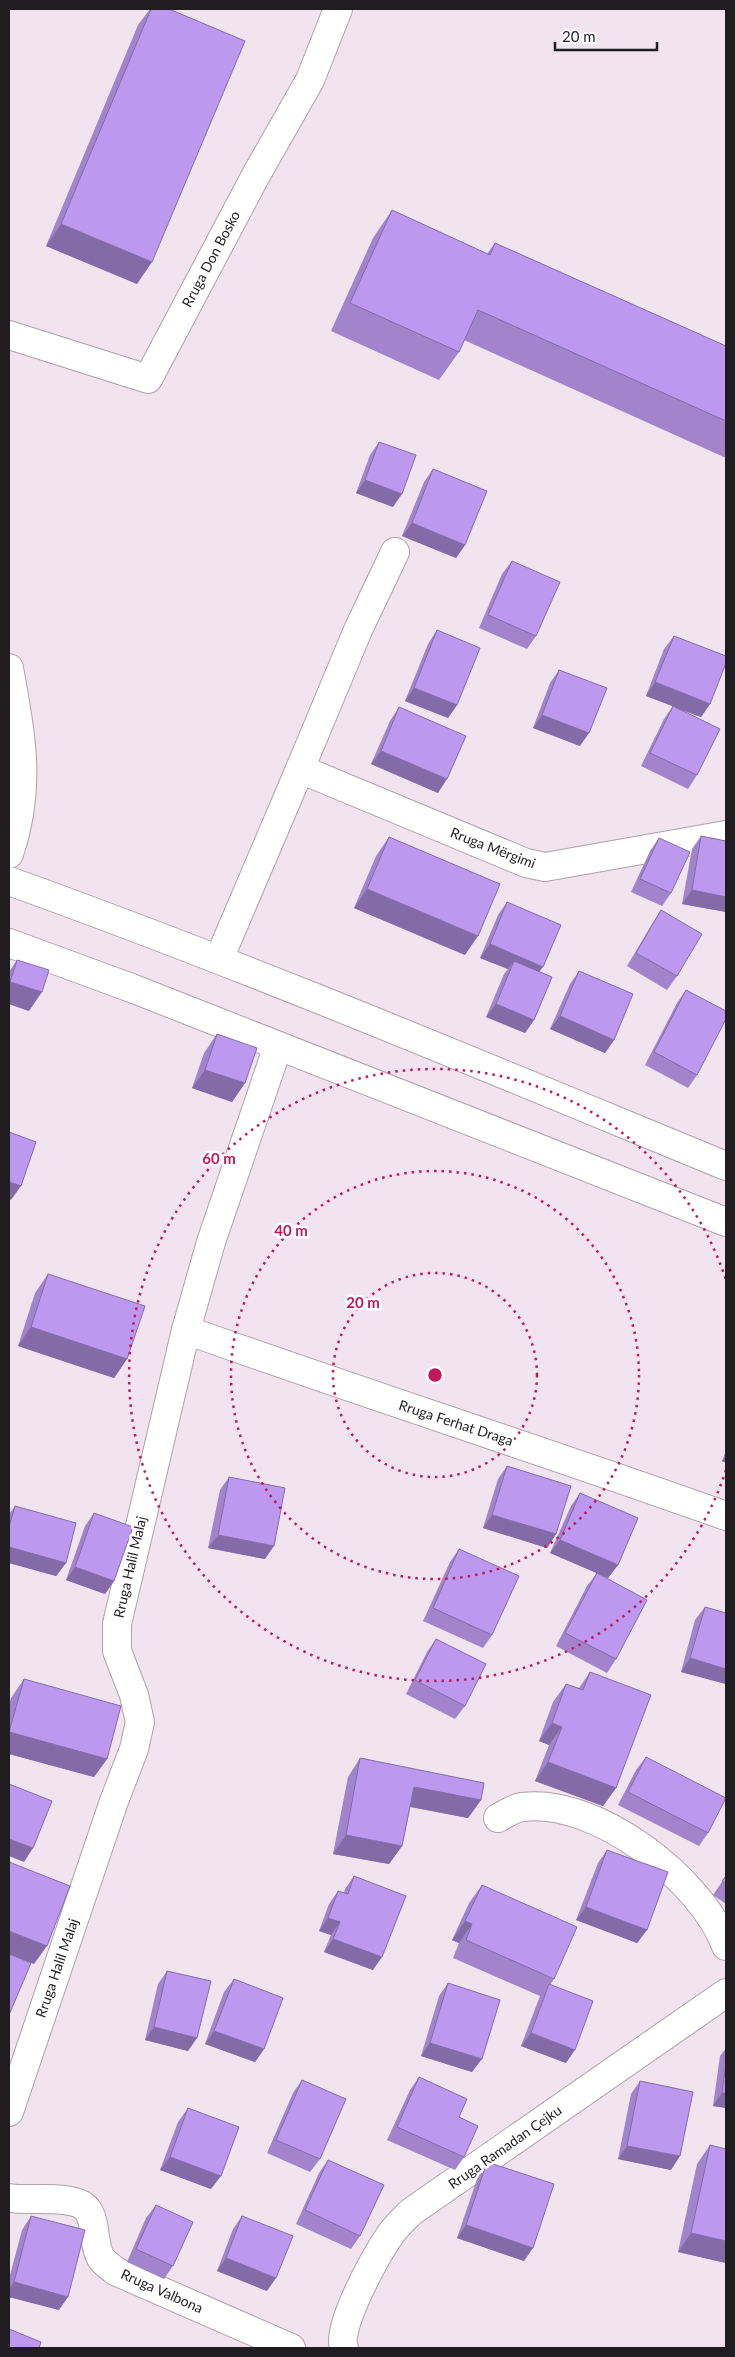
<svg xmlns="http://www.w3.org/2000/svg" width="735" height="2357" font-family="Lato,sans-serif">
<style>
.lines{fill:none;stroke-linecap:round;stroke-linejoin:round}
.minor-casing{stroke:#ada1ab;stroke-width:30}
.tertiary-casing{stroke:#ada1ab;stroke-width:30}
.minor{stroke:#fff;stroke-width:28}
.tertiary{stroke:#fff;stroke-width:28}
.wall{fill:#a284cd}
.shaded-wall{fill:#846ba7}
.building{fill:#bc99ee;stroke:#846ba7}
.ring{fill:none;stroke:#c2185b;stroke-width:2.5;stroke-dasharray:2.5 5}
.labels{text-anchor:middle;stroke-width:5;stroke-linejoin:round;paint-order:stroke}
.street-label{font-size:14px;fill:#211c20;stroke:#fff}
.centre{fill:#c2185b;stroke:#fff;stroke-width:2.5}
.ring-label{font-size:15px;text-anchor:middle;font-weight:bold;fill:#c2185b;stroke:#fff;stroke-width:5;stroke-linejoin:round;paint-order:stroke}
</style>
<rect width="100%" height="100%" fill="#f1e4ef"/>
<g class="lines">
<defs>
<g id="minor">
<path d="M 9,335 L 148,379 L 256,175 L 310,80 L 338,9"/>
<path d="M 9,668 C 21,736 32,786 9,854"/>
<path d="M 300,769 L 358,630 L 395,552"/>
<path d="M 9,881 C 251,968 488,1068 726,1166"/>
<path d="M 219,959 L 300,769 L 526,863 L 545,867 L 726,835"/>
<path d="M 186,1330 C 365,1394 547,1452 726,1516"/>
<path d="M 498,1818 C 505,1814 514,1808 522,1807 C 596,1797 702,1880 726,1946"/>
<path d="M 9,2112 L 113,1804 L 134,1749 L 140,1722 L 134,1695 L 117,1651 L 117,1624 L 186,1330 L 211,1242 L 278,1046"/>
<path d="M 9,2198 C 31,2201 57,2196 78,2203 C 99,2210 91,2242 101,2258 C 104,2263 111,2267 115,2271 L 291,2348"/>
<path d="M 344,2348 C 335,2329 376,2256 388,2238 C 394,2228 403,2220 411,2212 L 726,1993"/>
</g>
<path id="tertiary" d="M 9,943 L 134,989 L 726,1222"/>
</defs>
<use href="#minor" class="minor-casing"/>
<use href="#tertiary" class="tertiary-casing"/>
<use href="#minor" class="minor"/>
<use href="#tertiary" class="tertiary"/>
</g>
<g class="wall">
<path d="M 150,9 L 169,9 L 137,284 L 46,246 L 138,25 Z"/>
<path d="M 392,210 L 487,254 L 495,243 L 726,346 L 726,458 L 464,340 L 459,352 L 439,380 L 331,331 L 373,238 Z"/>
<path d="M 379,442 L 393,507 L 356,493 L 370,455 Z"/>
<path d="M 433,469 L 465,545 L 456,558 L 402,536 L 424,482 Z"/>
<path d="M 512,561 L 536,636 L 527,649 L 479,628 L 502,574 Z"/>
<path d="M 437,630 L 457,705 L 448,718 L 405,701 L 428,644 Z"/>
<path d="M 674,636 L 710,704 L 701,717 L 681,710 L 697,775 L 688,789 L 641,766 L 664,719 L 673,706 L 646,696 L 664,649 Z"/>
<path d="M 559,670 L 580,746 L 533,728 L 550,683 Z"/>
<path d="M 399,707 L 438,793 L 371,764 L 390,721 Z"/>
<path d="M 701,836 L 726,841 L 726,912 L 682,904 L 692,849 Z"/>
<path d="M 389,837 L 465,955 L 354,908 L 376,856 Z"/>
<path d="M 659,838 L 671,893 L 662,906 L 631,892 L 650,851 Z"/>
<path d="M 507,902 L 539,972 L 534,1020 L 525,1033 L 486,1017 L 504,974 L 508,969 L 480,958 L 498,915 Z"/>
<path d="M 661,910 L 677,976 L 667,990 L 627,966 L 652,924 Z"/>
<path d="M 17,960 L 29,1011 L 9,1004 L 9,972 Z"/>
<path d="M 579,971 L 614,1040 L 605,1053 L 550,1029 L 570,984 Z"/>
<path d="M 686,990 L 697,1075 L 688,1088 L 645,1065 L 677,1003 Z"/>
<path d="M 217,1034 L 245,1083 L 232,1102 L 192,1088 L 204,1053 Z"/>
<path d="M 48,1274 L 127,1359 L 114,1378 L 18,1346 L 35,1293 Z"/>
<path d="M 726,1451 L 726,1463 L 722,1461 Z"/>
<path d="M 507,1466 L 556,1534 L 547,1548 L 483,1528 L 498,1479 Z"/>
<path d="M 229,1477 L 265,1559 L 208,1548 L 220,1490 Z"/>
<path d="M 580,1493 L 618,1565 L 608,1578 L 598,1574 L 616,1659 L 607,1673 L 556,1646 L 587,1586 L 597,1573 L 550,1553 L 571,1506 Z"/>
<path d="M 15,1506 L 66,1563 L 56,1576 L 9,1563 L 9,1514 Z"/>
<path d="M 94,1513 L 114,1581 L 105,1594 L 66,1580 L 85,1526 Z"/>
<path d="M 459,1549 L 492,1635 L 483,1648 L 423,1621 L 450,1562 Z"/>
<path d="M 705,1607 L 726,1613 L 726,1684 L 681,1672 L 695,1620 Z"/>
<path d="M 436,1639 L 465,1706 L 455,1719 L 406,1694 L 427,1652 Z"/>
<path d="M 590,1672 L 616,1788 L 603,1806 L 535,1781 L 549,1745 L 539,1741 L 553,1702 L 566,1684 L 579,1688 Z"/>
<path d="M 24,1679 L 107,1759 L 94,1777 L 9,1754 L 9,1705 L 11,1698 Z"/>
<path d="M 646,1757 L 708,1833 L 699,1846 L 618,1805 L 636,1770 Z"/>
<path d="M 360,1758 L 481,1800 L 468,1818 L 410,1807 L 402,1846 L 389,1864 L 333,1854 L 348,1777 Z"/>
<path d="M 607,1850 L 647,1930 L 637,1943 L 576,1920 L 598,1863 Z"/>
<path d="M 354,1876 L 373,1970 L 324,1952 L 331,1935 L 319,1931 L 329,1904 L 338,1891 L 344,1893 L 345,1889 Z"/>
<path d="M 726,1876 L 726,1904 L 713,1895 Z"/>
<path d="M 482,1885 L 554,1979 L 550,1985 L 566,2063 L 521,2046 L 540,1996 L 453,1958 L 459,1943 L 452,1940 L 469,1903 Z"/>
<path d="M 167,1971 L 188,2051 L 145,2040 L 158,1984 Z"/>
<path d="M 234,1979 L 264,2049 L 255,2062 L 205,2044 L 224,1992 Z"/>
<path d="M 448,1983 L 472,2072 L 421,2056 L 439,1996 Z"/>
<path d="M 726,2048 L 726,2108 L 713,2106 L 720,2056 Z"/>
<path d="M 419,2077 L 459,2117 L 464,2157 L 455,2170 L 387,2140 L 410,2090 Z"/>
<path d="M 302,2080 L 320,2159 L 310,2172 L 267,2153 L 293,2093 Z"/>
<path d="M 640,2081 L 671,2170 L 618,2159 L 631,2094 Z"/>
<path d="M 188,2108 L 211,2189 L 160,2170 L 178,2122 Z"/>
<path d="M 710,2145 L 726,2263 L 678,2252 L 697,2164 Z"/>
<path d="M 328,2160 L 360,2236 L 351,2249 L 296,2224 L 319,2173 Z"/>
<path d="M 487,2162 L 524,2261 L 457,2238 L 478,2176 Z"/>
<path d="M 156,2205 L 173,2266 L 164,2279 L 127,2262 L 146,2218 Z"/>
<path d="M 31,2216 L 59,2310 L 9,2297 L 9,2279 L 22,2230 Z"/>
<path d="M 242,2216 L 267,2291 L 217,2271 L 233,2229 Z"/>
</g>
<g class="shaded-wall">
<path d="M 61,224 L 152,262 L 137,284 L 46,246 Z"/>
<path d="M 365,480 L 402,494 L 393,507 L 356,493 Z"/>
<path d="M 412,523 L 465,545 L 456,558 L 402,536 Z"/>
<path d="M 655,682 L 710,704 L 701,717 L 646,696 Z"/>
<path d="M 414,688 L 457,705 L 448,718 L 405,701 Z"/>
<path d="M 542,715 L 589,733 L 580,746 L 533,728 Z"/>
<path d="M 381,751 L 447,779 L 438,793 L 371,764 Z"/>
<path d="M 367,889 L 478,936 L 465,955 L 354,908 Z"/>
<path d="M 692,890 L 726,897 L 726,912 L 682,904 Z"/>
<path d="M 490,944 L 543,967 L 533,980 L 514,961 L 508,969 L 480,958 Z"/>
<path d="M 10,982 L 42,992 L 29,1011 L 9,1004 L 9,984 Z"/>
<path d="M 496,1004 L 534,1020 L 525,1033 L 486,1017 Z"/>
<path d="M 560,1016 L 614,1040 L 605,1053 L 550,1029 Z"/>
<path d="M 205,1070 L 245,1083 L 232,1102 L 192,1088 Z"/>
<path d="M 9,1182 L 21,1186 L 11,1200 L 9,1199 Z"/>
<path d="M 31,1327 L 127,1359 L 114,1378 L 18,1346 Z"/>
<path d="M 726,1456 L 726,1463 L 722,1461 Z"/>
<path d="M 492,1515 L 556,1534 L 547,1548 L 483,1528 Z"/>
<path d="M 218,1535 L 274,1546 L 265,1559 L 208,1548 Z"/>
<path d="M 560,1540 L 618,1565 L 608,1578 L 550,1553 Z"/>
<path d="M 9,1547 L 66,1563 L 56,1576 L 9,1563 Z"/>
<path d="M 75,1567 L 114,1581 L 105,1594 L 66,1580 Z"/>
<path d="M 690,1658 L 726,1669 L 726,1684 L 681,1672 Z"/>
<path d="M 552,1723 L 562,1727 L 549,1745 L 539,1741 Z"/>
<path d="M 9,1732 L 107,1759 L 94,1777 L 9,1754 Z"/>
<path d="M 548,1762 L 616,1788 L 603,1806 L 535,1781 Z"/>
<path d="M 414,1787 L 481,1800 L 468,1818 L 401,1805 Z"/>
<path d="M 346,1835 L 402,1846 L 389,1864 L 333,1854 Z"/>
<path d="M 9,1839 L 33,1848 L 24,1862 L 9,1856 Z"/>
<path d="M 586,1907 L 647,1930 L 637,1943 L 576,1920 Z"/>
<path d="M 328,1918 L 340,1922 L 331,1935 L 319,1931 Z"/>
<path d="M 465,1921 L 472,1924 L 459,1943 L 452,1940 Z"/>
<path d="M 9,1931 L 47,1946 L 34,1964 L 9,1954 Z"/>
<path d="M 333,1939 L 382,1957 L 373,1970 L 324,1952 Z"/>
<path d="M 154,2027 L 197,2038 L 188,2051 L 145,2040 Z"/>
<path d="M 214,2031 L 264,2049 L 255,2062 L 205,2044 Z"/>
<path d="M 531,2033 L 575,2050 L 566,2063 L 521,2046 Z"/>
<path d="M 430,2043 L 482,2059 L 472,2072 L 421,2056 Z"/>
<path d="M 722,2093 L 726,2093 L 726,2108 L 713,2106 Z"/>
<path d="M 627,2146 L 680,2156 L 671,2170 L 618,2159 Z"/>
<path d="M 170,2157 L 221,2176 L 211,2189 L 160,2170 Z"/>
<path d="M 466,2225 L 533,2248 L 524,2261 L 457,2238 Z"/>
<path d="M 691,2233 L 726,2241 L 726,2263 L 678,2252 Z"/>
<path d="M 226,2258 L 276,2278 L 267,2291 L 217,2271 Z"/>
<path d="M 14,2282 L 68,2297 L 59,2310 L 9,2297 L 9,2289 Z"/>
</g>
<g class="building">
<path d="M 151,9 L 169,9 L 245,41 L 152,262 L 61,224 Z"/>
<path d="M 392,210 L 490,255 L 495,243 L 726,346 L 726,421 L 478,310 L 459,352 L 350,303 Z"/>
<path d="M 379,442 L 416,455 L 402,494 L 365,480 Z"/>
<path d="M 433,469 L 487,491 L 465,545 L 412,523 Z"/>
<path d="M 512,561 L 560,582 L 536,636 L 488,615 Z"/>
<path d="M 437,630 L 480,648 L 457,705 L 414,688 Z"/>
<path d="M 674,636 L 726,656 L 726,663 L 710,704 L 655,682 Z"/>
<path d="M 559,670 L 607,688 L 589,733 L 542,715 Z"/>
<path d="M 673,706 L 720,729 L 697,775 L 650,753 Z"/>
<path d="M 399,707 L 466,736 L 447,779 L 381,751 Z"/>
<path d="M 701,836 L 726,841 L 726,897 L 692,890 Z"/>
<path d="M 389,837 L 500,884 L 478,936 L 367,889 Z"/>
<path d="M 659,838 L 690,852 L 671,893 L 640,879 Z"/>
<path d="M 507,902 L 561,925 L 543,967 L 490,944 Z"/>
<path d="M 661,910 L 702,934 L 677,976 L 636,953 Z"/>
<path d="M 17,960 L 49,970 L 42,992 L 10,982 Z"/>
<path d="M 514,961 L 552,977 L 534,1020 L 496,1004 Z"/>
<path d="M 579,971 L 633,994 L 614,1040 L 560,1016 Z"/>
<path d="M 686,990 L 726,1011 L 726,1019 L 697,1075 L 654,1052 Z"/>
<path d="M 217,1034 L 257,1048 L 245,1083 L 205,1070 Z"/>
<path d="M 9,1132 L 36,1142 L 21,1186 L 9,1182 Z"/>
<path d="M 48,1274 L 145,1306 L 127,1359 L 31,1327 Z"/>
<path d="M 507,1466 L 571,1486 L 556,1534 L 492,1515 Z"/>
<path d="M 229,1477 L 285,1488 L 274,1546 L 218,1535 Z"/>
<path d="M 580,1493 L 638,1518 L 618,1565 L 560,1540 Z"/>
<path d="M 15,1506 L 76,1523 L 66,1563 L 9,1547 L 9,1527 Z"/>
<path d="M 94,1513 L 133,1527 L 114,1581 L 75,1567 Z"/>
<path d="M 459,1549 L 519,1576 L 492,1635 L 433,1608 Z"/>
<path d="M 597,1573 L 647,1600 L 616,1659 L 565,1633 Z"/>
<path d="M 705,1607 L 726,1613 L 726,1669 L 690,1658 Z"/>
<path d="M 436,1639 L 486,1664 L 465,1706 L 415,1680 Z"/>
<path d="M 590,1672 L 651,1695 L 616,1788 L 548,1762 L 562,1727 L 552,1723 L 566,1684 L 583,1690 Z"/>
<path d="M 24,1679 L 121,1706 L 107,1759 L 9,1732 Z"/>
<path d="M 646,1757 L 726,1798 L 708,1833 L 628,1792 Z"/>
<path d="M 360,1758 L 484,1783 L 481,1800 L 414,1787 L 402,1846 L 346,1835 Z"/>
<path d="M 9,1784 L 52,1801 L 33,1848 L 9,1839 Z"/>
<path d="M 607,1850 L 668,1872 L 647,1930 L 586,1907 Z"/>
<path d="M 9,1862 L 70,1886 L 47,1946 L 9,1931 Z"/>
<path d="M 354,1876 L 406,1896 L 382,1957 L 333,1939 L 340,1922 L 328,1918 L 338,1891 L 348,1894 Z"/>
<path d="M 726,1876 L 726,1884 L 722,1881 Z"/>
<path d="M 482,1885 L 577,1927 L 554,1979 L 466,1940 L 472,1924 L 465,1921 Z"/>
<path d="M 9,1954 L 31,1963 L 9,2015 Z"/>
<path d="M 167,1971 L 211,1981 L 197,2038 L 154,2027 Z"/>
<path d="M 234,1979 L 283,1998 L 264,2049 L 214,2031 Z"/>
<path d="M 448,1983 L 500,2000 L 482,2059 L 430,2043 Z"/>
<path d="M 549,1984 L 593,2001 L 575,2050 L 531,2033 Z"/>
<path d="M 726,2064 L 726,2093 L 722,2093 Z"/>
<path d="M 419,2077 L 467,2099 L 459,2117 L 478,2126 L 464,2157 L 397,2127 Z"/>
<path d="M 302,2080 L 346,2099 L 320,2159 L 276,2140 Z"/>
<path d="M 640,2081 L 693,2092 L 680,2156 L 627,2146 Z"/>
<path d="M 188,2108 L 239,2127 L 221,2176 L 170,2157 Z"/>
<path d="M 710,2145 L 726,2149 L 726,2241 L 691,2233 Z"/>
<path d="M 328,2160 L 384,2185 L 360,2236 L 305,2210 Z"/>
<path d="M 487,2162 L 554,2184 L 533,2248 L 466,2225 Z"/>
<path d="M 156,2205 L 193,2222 L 173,2266 L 136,2249 Z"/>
<path d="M 31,2216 L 85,2230 L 68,2297 L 14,2282 Z"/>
<path d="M 242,2216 L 293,2236 L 276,2278 L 226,2258 Z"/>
<path d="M 9,2329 L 41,2342 L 39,2348 L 9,2348 Z"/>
</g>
<g class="ring">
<circle cx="435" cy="1375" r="102"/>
<circle cx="435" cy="1375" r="204"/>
<path d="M726 1470A306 306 0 1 1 726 1280"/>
</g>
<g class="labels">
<g class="street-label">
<text transform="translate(211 259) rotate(-62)" y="5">Rruga Don Bosko</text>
<text transform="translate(493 848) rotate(21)" y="5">Rruga Mërgimi</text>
<text transform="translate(456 1423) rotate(18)" y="5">Rruga Ferhat Draga</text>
<text transform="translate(130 1567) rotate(-77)" y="5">Rruga Halil Malaj</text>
<text transform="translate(57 1968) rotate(-71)" y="5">Rruga Halil Malaj</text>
<text transform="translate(505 2147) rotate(-35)" y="5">Rruga Ramadan Çejku</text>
<text transform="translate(162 2291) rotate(24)" y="5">Rruga Valbona</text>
</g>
</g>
<circle cx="435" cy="1375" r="8" class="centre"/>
<g class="ring-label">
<text x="219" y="1164">60 m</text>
<text x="291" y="1236">40 m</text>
<text x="363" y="1308">20 m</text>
</g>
<rect width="735" height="2357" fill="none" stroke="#211c20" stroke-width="20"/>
<path d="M555 42v8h102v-8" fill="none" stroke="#211c20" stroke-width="2.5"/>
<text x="562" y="42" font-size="15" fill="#211c20" stroke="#ffffff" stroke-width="4" paint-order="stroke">20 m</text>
</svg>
